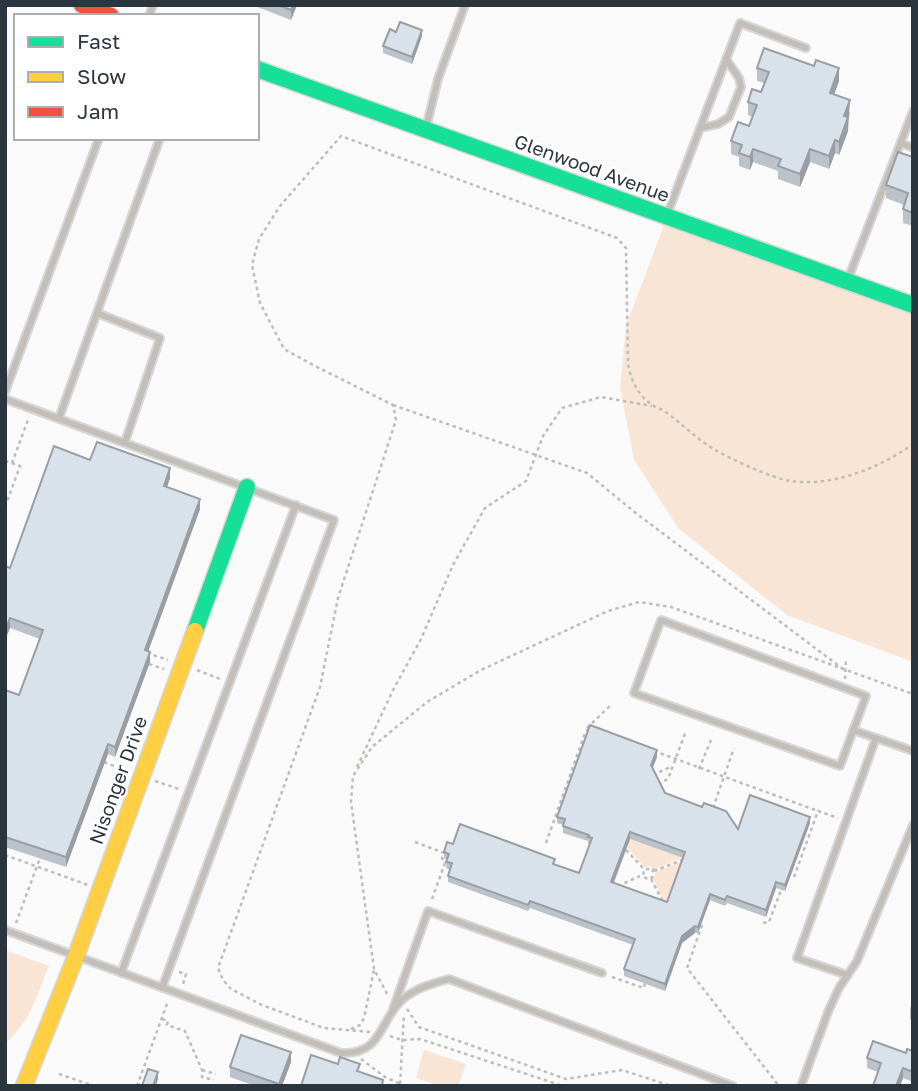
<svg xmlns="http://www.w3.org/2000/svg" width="918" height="1091" font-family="'Golos Text',sans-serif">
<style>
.green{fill:#f8e5d5}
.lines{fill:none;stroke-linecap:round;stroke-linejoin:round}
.lane-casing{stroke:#d5d7d8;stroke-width:10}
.fast-casing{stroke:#d5d7d8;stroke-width:19}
.slow-casing{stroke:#d5d7d8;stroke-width:19}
.jam-casing{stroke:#d5d7d8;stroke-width:19}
.path{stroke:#c0bdb9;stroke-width:2.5;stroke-dasharray:3.5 3.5;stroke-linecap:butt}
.lane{stroke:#c4beb9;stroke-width:6}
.fast{stroke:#16e098;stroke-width:16}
.slow{stroke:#ffcf43;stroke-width:16}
.jam{stroke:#f24e42;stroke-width:16}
.wall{fill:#bbc2c9;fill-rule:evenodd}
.shaded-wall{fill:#989ea4}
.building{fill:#d9e2ea;stroke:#989ea4;stroke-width:2;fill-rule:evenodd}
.labels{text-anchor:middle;stroke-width:5;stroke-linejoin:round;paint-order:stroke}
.street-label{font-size:19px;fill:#2b353e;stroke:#fff}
</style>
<rect width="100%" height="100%" fill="#fafafa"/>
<g class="green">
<path d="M 667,217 L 913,305 L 913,662 L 787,615 L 679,529 L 634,460 L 620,388 L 626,326 Z"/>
<path d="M 630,839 L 682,858 L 655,869 L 649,866 L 644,867 L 627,847 Z"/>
<path d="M 684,860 L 667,908 L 653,879 L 656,872 Z"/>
<path d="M 5,950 L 49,966 C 37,994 31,1022 5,1043 Z"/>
<path d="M 424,1050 L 466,1064 L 458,1086 L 440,1086 L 416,1078 Z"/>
</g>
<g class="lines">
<defs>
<g id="lane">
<path d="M 149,16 L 153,5"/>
<path d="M 426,128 L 438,79 L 465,5"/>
<path d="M 701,128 L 718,124 L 729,117 L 741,87 L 739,78 L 726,59"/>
<path d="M 901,143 L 913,148"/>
<path d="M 667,215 L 740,23 L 806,48"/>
<path d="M 848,279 L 913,111"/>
<path d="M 97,313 L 160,338 L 125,442"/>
<path d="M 5,392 L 99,138"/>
<path d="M 5,399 L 334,520 L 162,988"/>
<path d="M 59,418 L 160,138"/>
<path d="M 661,620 L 866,696 L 840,766 L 634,693 Z"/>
<path d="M 853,730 L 913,751"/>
<path d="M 5,930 L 341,1053 C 383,1055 379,1020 403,999 C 416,988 433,983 449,979 L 733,1086"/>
<path d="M 121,973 L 296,505"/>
<path d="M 847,975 L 797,958 L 876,738"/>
<path d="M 393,1009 L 428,911 L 602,973"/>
<path d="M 801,1086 L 828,1012 L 839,988 L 857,961 L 913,825"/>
</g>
<g id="fast">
<path d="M 257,69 L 913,305"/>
<path d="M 195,631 L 247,487"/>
</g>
<path id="slow" d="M 24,1086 L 76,956 L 195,631"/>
<path id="jam" d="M 82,5 L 111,16"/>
</defs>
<use href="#lane" class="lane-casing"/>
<use href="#fast" class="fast-casing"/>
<use href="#slow" class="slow-casing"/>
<use href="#jam" class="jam-casing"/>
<g class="path">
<path d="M 393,405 L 587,473 L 637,514 L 843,669"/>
<path d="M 5,461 L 12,463 L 29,417"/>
<path d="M 5,507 L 20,466 L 12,463"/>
<path d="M 147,653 L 168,660"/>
<path d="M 149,664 L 164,669"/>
<path d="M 197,670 L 220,679"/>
<path d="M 845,679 L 846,658"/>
<path d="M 587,728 L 612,704"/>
<path d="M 654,751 L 818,811"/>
<path d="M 104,762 L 127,771"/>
<path d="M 357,767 L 393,690 L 421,639 L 453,565 L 485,508 L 526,481 L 543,436 L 562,408 L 601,397 L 652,406"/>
<path d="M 699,769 L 711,740"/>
<path d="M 653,775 L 672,766"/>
<path d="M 155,781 L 179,789"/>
<path d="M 658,784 L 668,779 L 686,731"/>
<path d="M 713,808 L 734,748"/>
<path d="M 415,842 L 444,853 L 442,858 L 445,863 L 432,899"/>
<path d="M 546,843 L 585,733 L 589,728 L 592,729"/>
<path d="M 626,850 L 644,869 L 653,869 L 652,878 L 648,879 L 643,877 L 644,869"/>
<path d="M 5,855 L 88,885"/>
<path d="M 654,871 L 685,859"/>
<path d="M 794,877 L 818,811 L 838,818"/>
<path d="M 651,879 L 664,904"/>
<path d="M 618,886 L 640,876"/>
<path d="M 16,923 L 40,858"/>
<path d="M 763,923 L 769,922 L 780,893 L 775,892"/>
<path d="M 702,925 L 687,968 L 779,1086"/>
<path d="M 179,972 L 186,974 L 183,984"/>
<path d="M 612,977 L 644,988 L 645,983"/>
<path d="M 387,994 L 374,969 L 351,802 L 353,776 L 372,747 L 427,702 L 481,670 L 608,611 L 639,602 L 671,607 L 913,694"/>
<path d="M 407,1009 L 419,1027 L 566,1079 L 622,1070 L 671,1086"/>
<path d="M 162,1019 L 168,1021 L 167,1025 L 185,1031 L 202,1070 L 202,1077 L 214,1080"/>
<path d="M 351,1029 L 360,1025 L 364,1018 L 374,970"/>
<path d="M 370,1032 L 324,1028 L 262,1005 L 231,989 L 223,980 L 218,968 L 320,687 L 338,598 L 396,420 L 393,405 L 315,366 L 284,349 L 260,303 L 252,265 L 259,239 L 280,206 L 341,136 L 617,238 L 626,248 L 628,363 C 631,384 642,403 663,410 C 681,423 697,439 715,450 C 731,459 773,479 791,481 C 832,487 880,468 913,444"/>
<path d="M 390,1036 L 402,1040 L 420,1039 L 563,1086"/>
<path d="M 361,1059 L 385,1077 L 405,1086"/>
<path d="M 202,1070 L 216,1074"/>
<path d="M 59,1074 L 94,1086"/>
<path d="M 400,1084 L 404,1014"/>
<path d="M 247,1085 L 249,1086"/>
<path d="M 137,1086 L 168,1001"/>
</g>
<use href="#lane" class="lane"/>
<use href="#fast" class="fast"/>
<use href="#slow" class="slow"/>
<use href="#jam" class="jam"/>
</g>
<g class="wall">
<path d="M 252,5 L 297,5 L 291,20 Z"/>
<path d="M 396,32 L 422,36 L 412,64 L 383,53 L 383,46 Z"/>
<path d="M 757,68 L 839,81 L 834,94 L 850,113 L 848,118 L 848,131 L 839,155 L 835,153 L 829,169 L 810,162 L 800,187 L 778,179 L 778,171 L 753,162 L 750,170 L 739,166 L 739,157 L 731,154 L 731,141 L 749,126 L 753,117 L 748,115 L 748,102 L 761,92 L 764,83 L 757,81 Z"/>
<path d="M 913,157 L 913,226 L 903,223 L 903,209 L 904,205 L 886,198 L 886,185 Z"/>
<path d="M 170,478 L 167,487 L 200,509 L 148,651 L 150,662 L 115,757 L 108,754 L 66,867 L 5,847 L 5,690 L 19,695 L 40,639 L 10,628 L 5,640 L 10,568 Z"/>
<path d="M 657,757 L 653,768 L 665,793 L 738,829 L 810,823 L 785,891 L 776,888 L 766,917 L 727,903 L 725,906 L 710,900 L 698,933 L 695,933 L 682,943 L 665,991 L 624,976 L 624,969 L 633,945 L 530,908 L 528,911 L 448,882 L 448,876 L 450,870 L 446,868 L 447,860 L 444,858 L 444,852 L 453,844 L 555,864 L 579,873 L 590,844 L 588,844 L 588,841 L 563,833 L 563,825 L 557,823 L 557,817 ZM 630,839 L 683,858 L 667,902 L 614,883 Z"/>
<path d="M 913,1000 L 913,1020 L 910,1019 L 910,1009 Z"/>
<path d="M 913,1051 L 913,1082 L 903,1078 L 900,1086 L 873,1086 L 878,1072 L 867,1068 L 867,1058 L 906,1053 Z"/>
<path d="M 291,1062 L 282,1086 L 255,1086 L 230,1077 L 230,1067 Z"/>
</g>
<g class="shaded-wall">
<path d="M 293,5 L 297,5 L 291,20 L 291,10 Z"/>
<path d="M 422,30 L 422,36 L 412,64 L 412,57 Z"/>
<path d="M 839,68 L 839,81 L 830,106 L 830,93 Z"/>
<path d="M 850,100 L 848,131 L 839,155 L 839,142 L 844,116 Z"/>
<path d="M 835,140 L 835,153 L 829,169 L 829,156 Z"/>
<path d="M 753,149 L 753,162 L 750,170 L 750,157 Z"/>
<path d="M 810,149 L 810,162 L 800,187 L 800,174 Z"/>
<path d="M 170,468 L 170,478 L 164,496 L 164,486 Z"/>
<path d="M 200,499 L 200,509 L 145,660 L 145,650 Z"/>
<path d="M 10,618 L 10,628 L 5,640 L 5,630 Z"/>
<path d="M 150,652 L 150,662 L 115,757 L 115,747 Z"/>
<path d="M 108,744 L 108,754 L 66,867 L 66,857 Z"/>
<path d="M 657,750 L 657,757 L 651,771 L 651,765 Z"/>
<path d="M 810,817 L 810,823 L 785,891 L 785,885 Z"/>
<path d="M 630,832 L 630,839 L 611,889 L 611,882 Z"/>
<path d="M 776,882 L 776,888 L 766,917 L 766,910 Z"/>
<path d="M 710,894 L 710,900 L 698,933 L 698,927 Z"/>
<path d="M 695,926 L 695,933 L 682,943 L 665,991 L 665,984 L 682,936 Z"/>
<path d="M 291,1052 L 291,1062 L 282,1086 L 279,1086 Z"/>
<path d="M 903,1068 L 903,1078 L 900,1086 L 896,1086 Z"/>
<path d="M 158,1072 L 158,1079 L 156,1086 L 153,1086 Z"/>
</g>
<g class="building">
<path d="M 278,5 L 293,5 L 291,10 Z"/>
<path d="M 400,22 L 422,30 L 412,57 L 383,46 L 390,29 L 396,32 Z"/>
<path d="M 764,48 L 814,66 L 816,60 L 839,68 L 830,93 L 850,100 L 844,116 L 848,117 L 839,142 L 835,140 L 829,156 L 810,149 L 800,174 L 778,166 L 781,159 L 753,149 L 750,157 L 739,153 L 742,145 L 731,141 L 738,122 L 749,126 L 757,105 L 748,102 L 752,89 L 761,92 L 769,72 L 757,68 Z"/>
<path d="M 898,152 L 913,157 L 913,213 L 903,209 L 908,193 L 886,185 Z"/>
<path d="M 97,442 L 170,468 L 164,486 L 200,499 L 145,650 L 150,652 L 115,747 L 108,744 L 66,857 L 5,837 L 5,690 L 19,695 L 43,630 L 10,618 L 5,630 L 5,566 L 10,568 L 54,446 L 90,460 Z"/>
<path d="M 590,725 L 657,750 L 651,765 L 665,793 L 702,807 L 704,803 L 726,811 L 738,829 L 750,795 L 810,817 L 785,885 L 776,882 L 766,910 L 727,896 L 725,900 L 710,894 L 698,927 L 695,926 L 682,936 L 665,984 L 624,969 L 635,939 L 530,901 L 528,905 L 448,876 L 452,863 L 446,862 L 449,854 L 444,852 L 447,842 L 453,844 L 460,824 L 555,859 L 553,864 L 579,873 L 592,838 L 588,837 L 589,835 L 563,826 L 565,819 L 557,817 ZM 630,832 L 685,852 L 667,902 L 611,882 Z"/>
<path d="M 241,1035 L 291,1052 L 279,1084 L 230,1067 Z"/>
<path d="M 873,1041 L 906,1053 L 907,1049 L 913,1051 L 913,1072 L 903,1068 L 896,1086 L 873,1086 L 881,1063 L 867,1058 Z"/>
<path d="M 311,1055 L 338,1064 L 340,1057 L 360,1064 L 357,1071 L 383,1080 L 382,1086 L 301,1086 Z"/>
<path d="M 148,1069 L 158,1072 L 153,1086 L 142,1086 Z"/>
</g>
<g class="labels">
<g class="street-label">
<text transform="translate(592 168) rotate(20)" y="7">Glenwood Avenue</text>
<text transform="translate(118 780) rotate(-70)" y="7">Nisonger Drive</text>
</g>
</g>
<rect width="918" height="1091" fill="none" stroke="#2b353e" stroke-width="14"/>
<rect x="14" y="14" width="245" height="126" fill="#ffffff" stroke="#aaaeb2" stroke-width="2"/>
<rect x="28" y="37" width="35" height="10" fill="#16e098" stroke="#aaaeb2" stroke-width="2"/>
<text x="77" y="49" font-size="21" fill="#2b353e">Fast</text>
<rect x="28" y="72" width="35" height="10" fill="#ffcf43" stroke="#aaaeb2" stroke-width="2"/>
<text x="77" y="84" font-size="21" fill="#2b353e">Slow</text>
<rect x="28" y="107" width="35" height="10" fill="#f24e42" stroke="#aaaeb2" stroke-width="2"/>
<text x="77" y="119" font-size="21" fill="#2b353e">Jam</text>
</svg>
